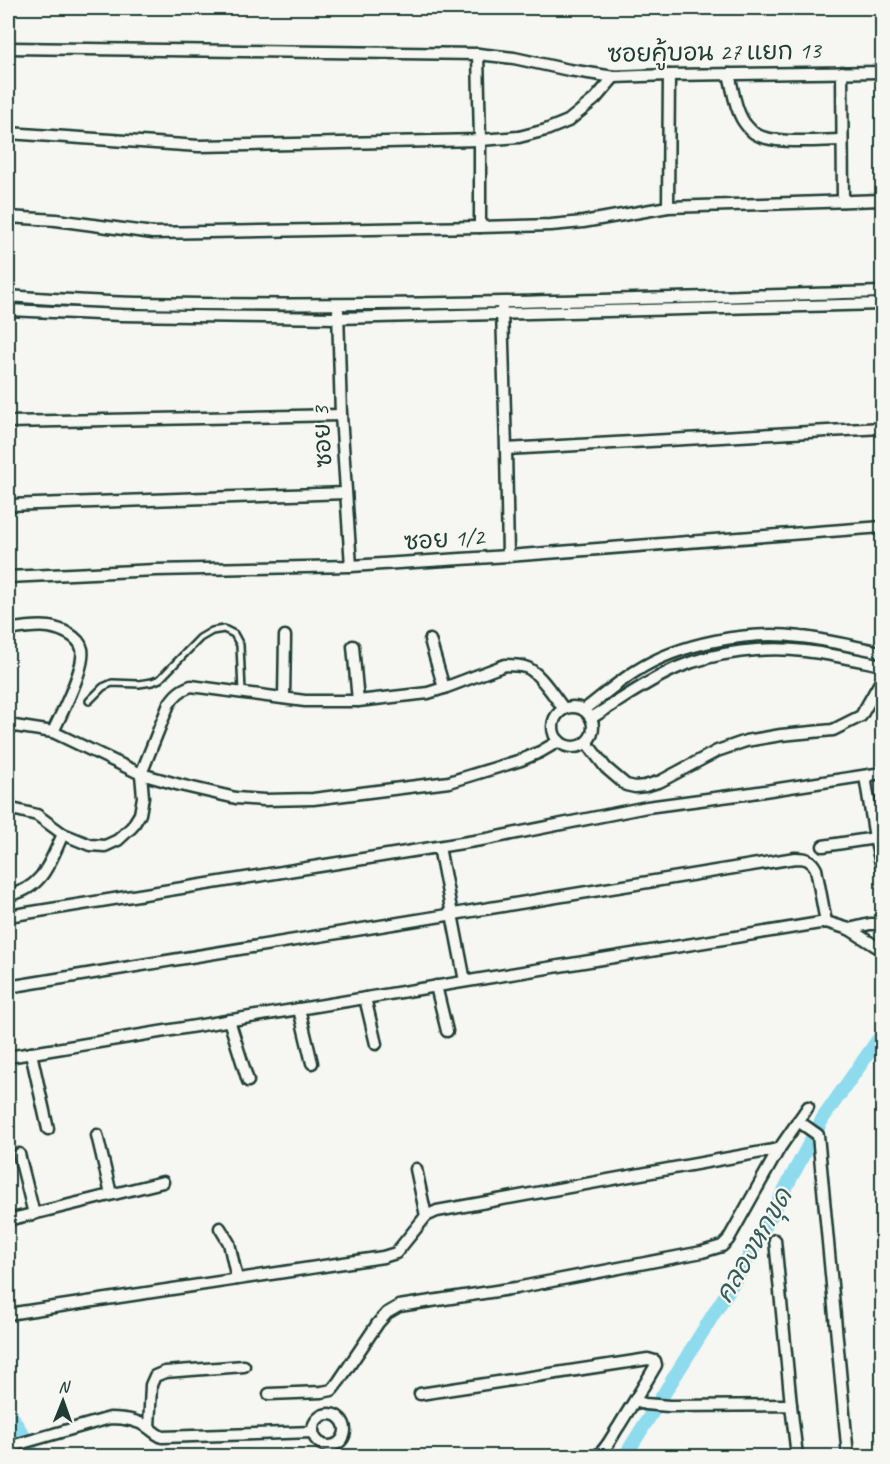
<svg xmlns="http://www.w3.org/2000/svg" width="890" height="1464" font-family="Caveat,'Playpen Sans Thai',sans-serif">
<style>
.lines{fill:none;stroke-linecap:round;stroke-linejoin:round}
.canal{stroke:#8edbee;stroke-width:14}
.lane-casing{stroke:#1f3d34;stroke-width:10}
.street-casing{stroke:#1f3d34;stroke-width:15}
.lane{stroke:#f6f6f2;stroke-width:5}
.street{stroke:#f6f6f2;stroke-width:10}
.labels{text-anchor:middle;stroke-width:4.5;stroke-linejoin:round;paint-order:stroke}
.street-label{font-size:24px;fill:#1f3d34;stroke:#f6f6f2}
.water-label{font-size:26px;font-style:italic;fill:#355d59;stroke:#f6f6f2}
</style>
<rect width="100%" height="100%" fill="#f6f6f2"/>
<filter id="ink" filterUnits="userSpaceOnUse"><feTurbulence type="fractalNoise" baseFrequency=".0167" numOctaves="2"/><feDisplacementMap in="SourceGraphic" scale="12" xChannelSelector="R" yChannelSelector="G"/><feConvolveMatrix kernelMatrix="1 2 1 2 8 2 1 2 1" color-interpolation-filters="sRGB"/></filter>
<g filter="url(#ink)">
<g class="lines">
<g class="canal">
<path d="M 8,1411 L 30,1446 L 32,1456"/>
<path d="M 625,1456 L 746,1262 L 823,1118 L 882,1034"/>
</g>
<defs>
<path id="lane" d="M 89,701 L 103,687 L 112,683 L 139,684 L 152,682 L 160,679 L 200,638 L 212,631 L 224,629 L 234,634 L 240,645 L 242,692"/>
<g id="street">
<path d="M 8,48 L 478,54 L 514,58 L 569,70 L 614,77 L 669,75 L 882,72"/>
<path d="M 478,54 L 480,140 L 480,227"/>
<path d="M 842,72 L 843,201"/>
<path d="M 729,74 C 733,89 734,105 742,119 C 744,123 750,130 754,133 C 770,145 822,140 842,140"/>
<path d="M 8,133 L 199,146 L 480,140 L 519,137 L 546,130 L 568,121 L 595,99 L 614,77"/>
<path d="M 668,207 L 669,75"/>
<path d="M 8,217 L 56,220 L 153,233 L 480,227 L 551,225 L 583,222 L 668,207 L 882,200"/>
<path d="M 8,296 C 51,299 95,302 139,303 C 387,308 635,299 882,292"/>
<path d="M 502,309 L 506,449 L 508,556"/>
<path d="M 8,310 L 121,315 L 338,318 L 882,304"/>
<path d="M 338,311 L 341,415 L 351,566"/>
<path d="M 8,422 L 341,415"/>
<path d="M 506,449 L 882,428"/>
<path d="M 8,505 L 346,493"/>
<path d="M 8,577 L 156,570 L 351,566 L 508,556 L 882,527"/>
<path d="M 8,630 C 20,628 36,625 49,627 C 61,629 79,636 82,649 C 86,667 61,714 53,732"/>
<path d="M 430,640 L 444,688"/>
<path d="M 353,646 L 358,701"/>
<path d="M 284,698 L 285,636"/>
<circle cx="573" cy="727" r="20"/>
<path d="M 584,710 C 601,697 618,682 636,671 C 680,643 749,630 801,637 C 828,640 855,647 882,652"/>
<path d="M 591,718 C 620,701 648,680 679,667 C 715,652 766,646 805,651 C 831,654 857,660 882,665"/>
<path d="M 8,725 L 53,732 L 141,774 L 180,785 L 236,798 L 264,800 L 313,799 L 449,782 L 521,760 L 540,752 L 559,741"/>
<path d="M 586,742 L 606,768 L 626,785 L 635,787 L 645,786 L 661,781 L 717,751 L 746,741 L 781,735 L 833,730 L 861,716 L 882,679"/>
<path d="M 865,776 L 875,838 L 882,868"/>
<path d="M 8,808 L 37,815 L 63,834 L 90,845 L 105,846 L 118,840 L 132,827 L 140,814 L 143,797 L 141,774 L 169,704 C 175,695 180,690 191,686 L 305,701 L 358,701 L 428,693 L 444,688 L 505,665 C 511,665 518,665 525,667 C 538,670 555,698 564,709"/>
<path d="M 823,846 L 882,837"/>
<path d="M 439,847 L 465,981"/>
<path d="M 8,895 C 42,890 50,862 63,834"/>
<path d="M 8,916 L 487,839 L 647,807 L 745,794 L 882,773"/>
<path d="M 849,929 L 882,950"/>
<path d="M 436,986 L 447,1031"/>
<path d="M 8,987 L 795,858 C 805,858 811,859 816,869 L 826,922"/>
<path d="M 365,998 L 376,1044"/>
<path d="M 299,1009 L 312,1063"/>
<path d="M 229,1020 L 248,1081"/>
<path d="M 31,1053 L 48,1129"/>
<path d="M 8,1057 L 826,922 L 849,929 L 870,924 L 882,924"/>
<path d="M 798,1121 L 818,1135 L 848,1456"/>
<path d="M 97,1135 L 111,1194"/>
<path d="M 19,1154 L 34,1214"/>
<path d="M 416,1169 L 426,1216"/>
<path d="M 8,1220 L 163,1182"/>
<path d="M 220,1228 L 229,1243 L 237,1279"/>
<path d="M 775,1240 L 791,1405"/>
<path d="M 8,1314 L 383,1257 L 396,1253 L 426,1216 L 437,1211 L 779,1149"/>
<path d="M 269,1394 L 322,1392 L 332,1390 L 339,1381 L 378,1323 L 387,1313 L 399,1306 L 516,1288 L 702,1252 L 722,1246 L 728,1240 L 779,1149 L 808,1107"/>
<path d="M 420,1394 L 648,1359 L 655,1361 L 656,1365 C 644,1386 631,1406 619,1426 C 612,1436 606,1451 596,1456"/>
<path d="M 635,1401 L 645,1404 L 669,1406 L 791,1405 L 797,1456"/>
<circle cx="329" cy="1430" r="16"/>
<path d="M 149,1428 L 151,1385 L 155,1376 L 165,1372 L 244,1366"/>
<path d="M 8,1447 L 110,1418 C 124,1418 138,1420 149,1428 C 154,1432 156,1434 162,1437 L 313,1432"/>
</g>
</defs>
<use href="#lane" class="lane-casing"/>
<use href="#street" class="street-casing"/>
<use href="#lane" class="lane"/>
<use href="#street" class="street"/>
</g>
</g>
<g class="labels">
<g class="street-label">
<text transform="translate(714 52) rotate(-1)" y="8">ซอยคู้บอน 27 แยก 13</text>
<text transform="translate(322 437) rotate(-93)" y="8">ซอย 3</text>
<text transform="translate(444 539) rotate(-4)" y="8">ซอย 1/2</text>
</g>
<g class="water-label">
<text transform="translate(753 1245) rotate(-60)" y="9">คลองหกขุด</text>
</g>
</g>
<rect width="890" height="1464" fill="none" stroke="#f6f6f2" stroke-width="30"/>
<rect x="15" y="15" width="860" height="1434" fill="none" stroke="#1f3d34" stroke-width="2" filter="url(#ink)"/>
<g transform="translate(63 1401) rotate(1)" stroke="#f6f6f2" stroke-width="4.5" paint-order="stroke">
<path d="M0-4.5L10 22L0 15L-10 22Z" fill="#1f3d34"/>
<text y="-9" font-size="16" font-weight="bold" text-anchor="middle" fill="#1f3d34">N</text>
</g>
</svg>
